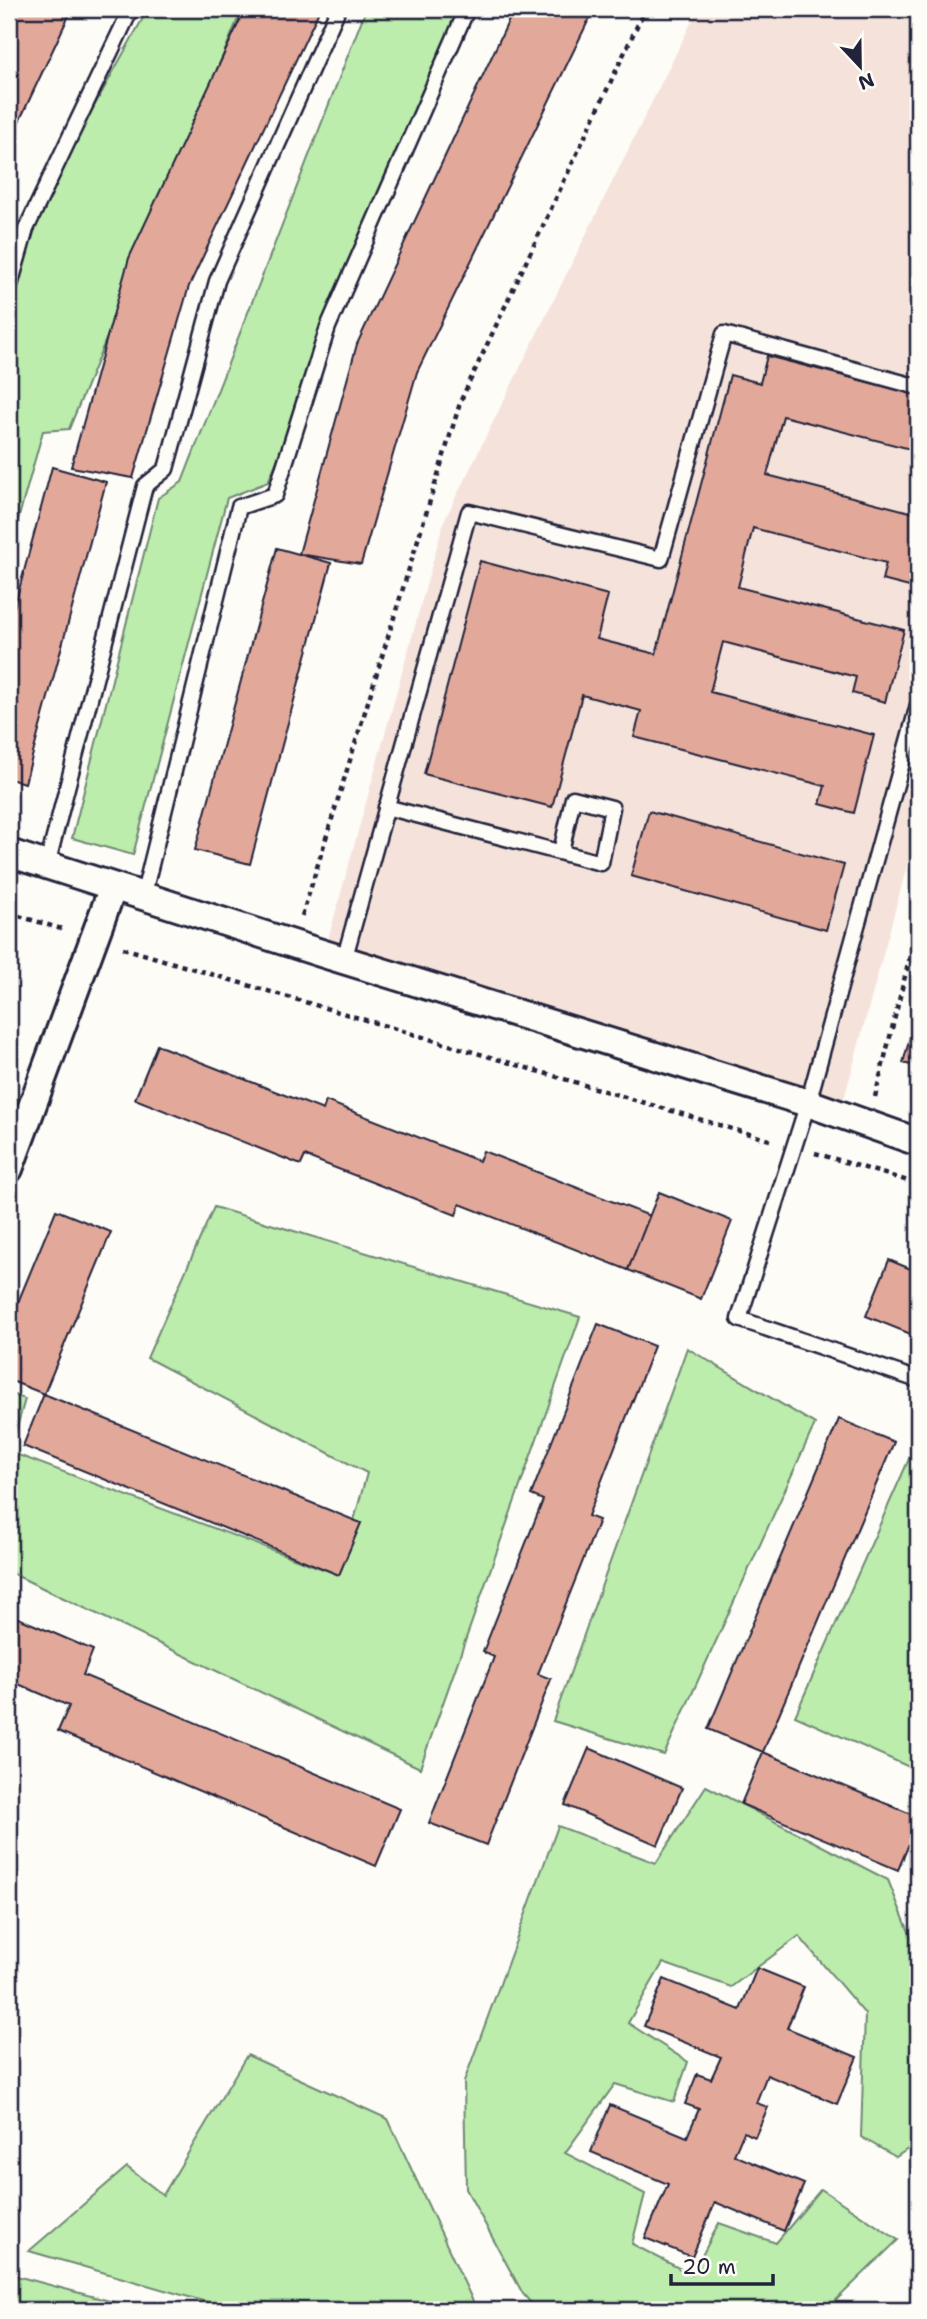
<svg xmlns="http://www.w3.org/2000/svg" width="927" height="2319" font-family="'Shantell Sans',sans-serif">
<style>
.built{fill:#f5e3db}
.green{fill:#bcedac;stroke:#6f8874;stroke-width:2}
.building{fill:#e2a99b;stroke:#22223b;stroke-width:2}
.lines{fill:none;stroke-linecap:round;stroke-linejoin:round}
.lane-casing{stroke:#22223b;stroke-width:19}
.street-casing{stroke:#22223b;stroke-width:32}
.path{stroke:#22223b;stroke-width:4.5;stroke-dasharray:5 5;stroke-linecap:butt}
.lane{stroke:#fdfcf7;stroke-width:14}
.street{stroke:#fdfcf7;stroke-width:26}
</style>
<rect width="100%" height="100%" fill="#fdfcf7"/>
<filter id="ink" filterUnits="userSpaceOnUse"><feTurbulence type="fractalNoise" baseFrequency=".0143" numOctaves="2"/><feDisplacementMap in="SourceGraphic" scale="14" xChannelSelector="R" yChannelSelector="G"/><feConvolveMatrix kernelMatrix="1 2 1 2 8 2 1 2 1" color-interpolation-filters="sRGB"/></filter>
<g filter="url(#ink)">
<path class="built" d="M 698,9 L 918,9 L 918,825 L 840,1114 L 324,954 L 444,521 Z"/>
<g class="green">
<path d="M 148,9 L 242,9 L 69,429 L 43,431 L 9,552 L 9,308 L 26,229 Z"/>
<path d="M 366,9 L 467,9 L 268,482 L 227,498 L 133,855 L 72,838 L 158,498 L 182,482 Z"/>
<path d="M 214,1207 L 580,1317 L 420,1768 L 9,1572 L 9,1393 L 25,1399 L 10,1452 L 339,1575 L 367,1473 L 147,1358 Z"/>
<path d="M 687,1348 L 815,1424 L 664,1755 L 553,1721 Z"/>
<path d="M 912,1452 L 918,1455 L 918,1771 L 795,1716 Z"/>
<path d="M 706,1786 L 888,1880 L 918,1954 L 918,2142 L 896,2157 L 861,2137 L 865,2014 L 799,1936 L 731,1987 L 663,1963 L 628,2023 L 688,2062 L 674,2102 L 615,2084 L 565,2153 L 645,2194 L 632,2244 L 692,2275 L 719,2223 L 776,2243 L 821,2189 L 898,2240 L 826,2310 L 537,2310 L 523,2294 L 466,2189 L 464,2082 L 558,1826 L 656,1863 Z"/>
<path d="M 247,2055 L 388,2119 L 477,2310 L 234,2310 L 29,2251 L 127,2167 L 163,2195 Z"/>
<path d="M 9,2274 L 143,2310 L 9,2310 Z"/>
</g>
<g class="building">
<path d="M 9,9 L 72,9 L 9,143 Z"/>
<path d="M 245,9 L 320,9 L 189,286 L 133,478 L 71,467 L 129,258 Z"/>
<path d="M 514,9 L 594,9 L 417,372 L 361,564 L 299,554 L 357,344 Z"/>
<path d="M 767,356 L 918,395 L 918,451 L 783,416 L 767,475 L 918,514 L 917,589 L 882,580 L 886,563 L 753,528 L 738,587 L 904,630 L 885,702 L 852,693 L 856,677 L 723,642 L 710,692 L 874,735 L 854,813 L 820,804 L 825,786 L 634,737 L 641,711 L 582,695 L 552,807 L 424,774 L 480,561 L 608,595 L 597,639 L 656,654 L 730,375 L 760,383 Z"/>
<path d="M 52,467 L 106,482 L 25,783 L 9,779 L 9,627 Z"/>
<path d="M 277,548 L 331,563 L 250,864 L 195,850 Z"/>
<path d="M 649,811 L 844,865 L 826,930 L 631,876 Z"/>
<path d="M 918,1008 L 918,1067 L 903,1063 Z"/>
<path d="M 157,1045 L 323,1110 L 326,1101 L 479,1161 L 483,1151 L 650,1216 L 628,1270 L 460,1204 L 456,1215 L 305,1156 L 301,1165 L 135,1099 Z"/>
<path d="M 659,1192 L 732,1221 L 701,1299 L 628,1270 Z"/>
<path d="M 56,1210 L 111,1232 L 44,1394 L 9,1380 L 9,1324 Z"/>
<path d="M 889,1260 L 918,1272 L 918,1337 L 866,1316 Z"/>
<path d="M 598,1324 L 654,1346 L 588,1516 L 599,1520 L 538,1674 L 551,1679 L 486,1845 L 429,1823 L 494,1657 L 483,1652 L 543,1500 L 531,1495 Z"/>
<path d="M 44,1394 L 361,1523 L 339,1575 L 23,1446 Z"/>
<path d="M 839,1419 L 894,1442 L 763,1752 L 708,1729 Z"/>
<path d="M 9,1614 L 93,1650 L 83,1675 L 400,1809 L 376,1866 L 58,1731 L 69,1706 L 9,1680 Z"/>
<path d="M 589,1748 L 682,1788 L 658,1845 L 565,1805 Z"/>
<path d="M 763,1752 L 918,1817 L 918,1823 L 898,1870 L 741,1804 Z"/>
<path d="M 757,1968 L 804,1987 L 787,2028 L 857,2057 L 837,2104 L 767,2075 L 756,2103 L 768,2107 L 755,2137 L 744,2132 L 734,2155 L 804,2184 L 784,2231 L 715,2202 L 692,2257 L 645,2238 L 668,2184 L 591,2152 L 610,2105 L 687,2137 L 699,2109 L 685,2104 L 697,2074 L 711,2079 L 721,2057 L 644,2026 L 664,1979 L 740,2010 Z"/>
</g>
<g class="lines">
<defs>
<g id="lane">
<path d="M 9,289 L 26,229 L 131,9"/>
<path d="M 918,705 L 808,1103 L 739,1319 L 918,1380"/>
<path d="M 386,807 L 601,863 L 612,808 L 573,798 L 561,852"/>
<path d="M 47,865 L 145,486 L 166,469 L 217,281 L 338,9"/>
<path d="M 143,897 L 239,507 L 275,495 L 328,327 L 467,9"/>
<path d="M 344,960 L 469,512 L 661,559 L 724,334 L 918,387"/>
</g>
<g id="street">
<path d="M 9,853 L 324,954 L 808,1103 L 918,1142"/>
<path d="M 9,1169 L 113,887"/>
</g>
</defs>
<use href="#lane" class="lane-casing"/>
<use href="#street" class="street-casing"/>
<g class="path">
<path d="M 9,913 L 65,930"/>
<path d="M 302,916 L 461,400 L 645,9"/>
<path d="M 123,948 L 773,1141"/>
<path d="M 875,1097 L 918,924"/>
<path d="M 815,1153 L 918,1184"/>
</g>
<use href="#lane" class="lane"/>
<use href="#street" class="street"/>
</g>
</g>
<rect width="927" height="2319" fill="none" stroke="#fdfcf7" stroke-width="35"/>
<rect x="18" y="18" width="892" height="2284" fill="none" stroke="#22223b" stroke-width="2.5" filter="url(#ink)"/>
<g transform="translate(860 66) rotate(158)" stroke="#fdfcf7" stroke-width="5" paint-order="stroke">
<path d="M0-5L12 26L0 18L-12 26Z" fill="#22223b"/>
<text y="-10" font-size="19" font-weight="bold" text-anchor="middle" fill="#22223b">N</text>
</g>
<path d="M671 2274v10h102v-10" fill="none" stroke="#22223b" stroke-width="3.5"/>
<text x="682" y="2274" font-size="21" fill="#22223b" stroke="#fdfcf7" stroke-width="5" paint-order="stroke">20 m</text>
</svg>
